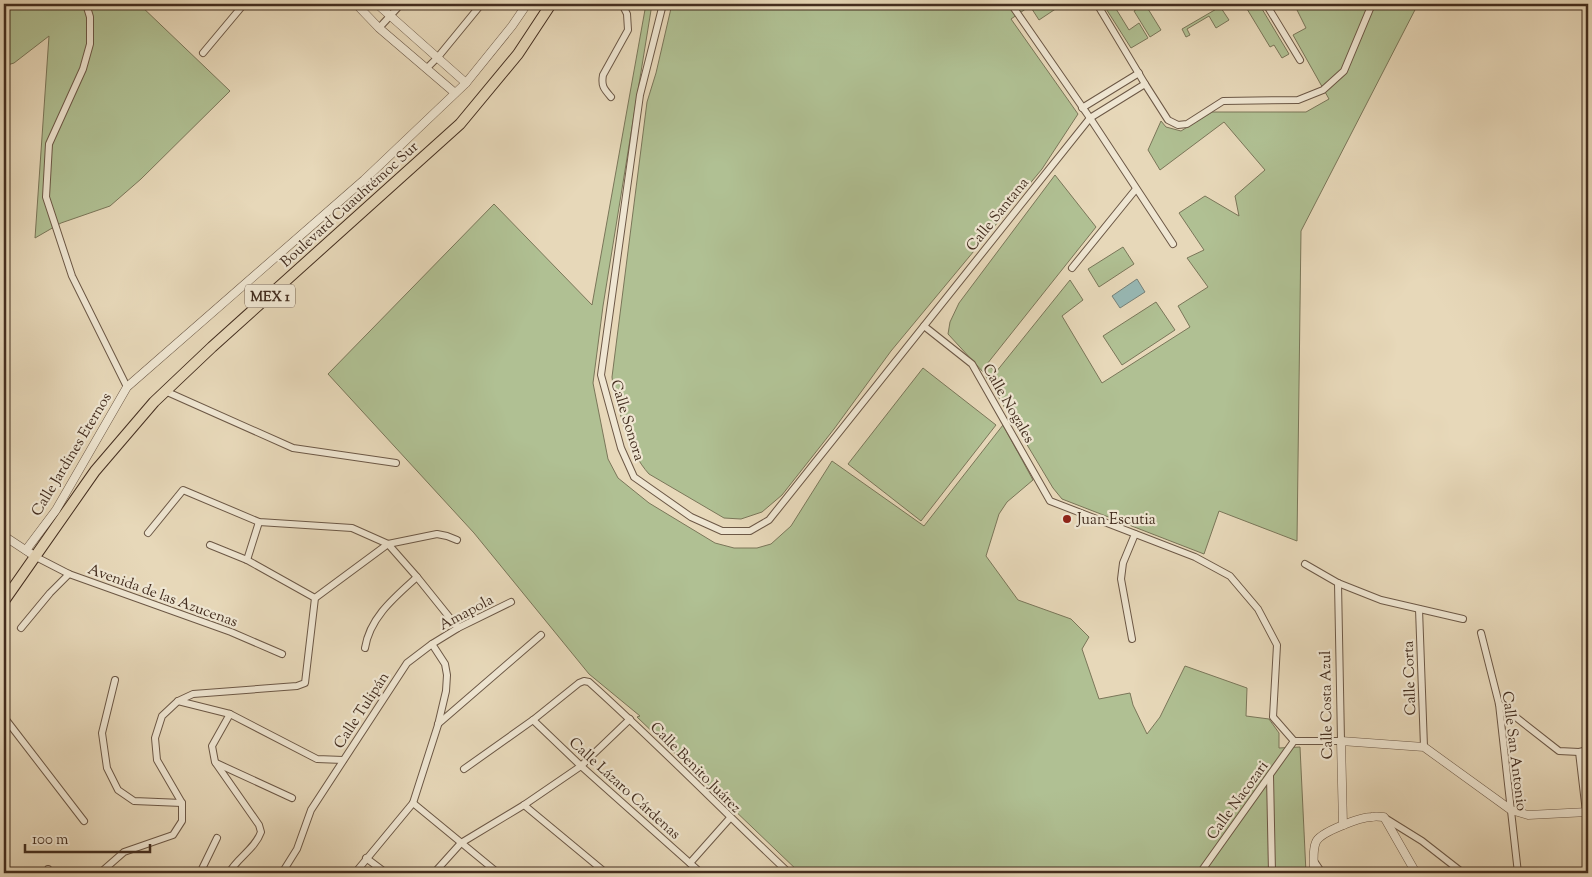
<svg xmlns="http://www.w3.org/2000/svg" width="1592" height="877" font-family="'Sorts Mill Goudy',serif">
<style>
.green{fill:#b0c093;stroke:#7a7659}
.water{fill:#98b9b5;stroke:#768179}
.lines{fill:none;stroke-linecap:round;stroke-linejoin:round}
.minor-casing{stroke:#6c5846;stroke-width:8}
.tertiary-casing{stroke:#6c5846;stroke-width:9}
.primary-casing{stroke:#432d1f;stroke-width:12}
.minor{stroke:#efe6d2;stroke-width:6}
.tertiary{stroke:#efe6d2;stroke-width:8}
.primary{stroke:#e7d8b9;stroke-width:10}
.poi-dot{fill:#8f2418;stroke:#efe6d2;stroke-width:2}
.labels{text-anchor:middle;stroke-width:4.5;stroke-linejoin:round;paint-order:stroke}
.shield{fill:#efe6d2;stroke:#776455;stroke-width:1}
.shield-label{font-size:14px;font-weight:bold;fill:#432d1f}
.street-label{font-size:15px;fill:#432d1f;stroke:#efe6d2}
.poi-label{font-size:15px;fill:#432d1f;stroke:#efe6d2;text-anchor:start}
</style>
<rect width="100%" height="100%" fill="#e7d8b9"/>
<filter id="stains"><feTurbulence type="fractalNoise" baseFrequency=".004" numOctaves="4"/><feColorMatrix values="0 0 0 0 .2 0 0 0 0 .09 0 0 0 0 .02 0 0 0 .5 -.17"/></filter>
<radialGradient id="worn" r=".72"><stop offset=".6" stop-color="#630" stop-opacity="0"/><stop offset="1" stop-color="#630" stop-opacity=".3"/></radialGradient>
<g class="green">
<path d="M 4,4 L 139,4 L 230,91 L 141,179 L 110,206 L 61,223 L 35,238 L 49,36 L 14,63 L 4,66 Z"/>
<path d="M 646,4 L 652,4 L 603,306 L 593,383 L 608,459 L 618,478 L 649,503 L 715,543 L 734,548 L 757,548 L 771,544 L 791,526 L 832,461 L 924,526 L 1003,425 L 1033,480 L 1007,502 L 999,514 L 986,556 L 1018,600 L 1071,619 L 1089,637 L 1082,649 L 1099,699 L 1130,693 L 1133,705 L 1147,734 L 1160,717 L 1185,666 L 1247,688 L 1246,716 L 1269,719 L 1279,733 L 1279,748 L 1300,747 L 1306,873 L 800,873 L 637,717 L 640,716 L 589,674 L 474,533 L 328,374 L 494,204 L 592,305 Z"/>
<path d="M 672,4 L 1063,4 L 1039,20 L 1030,6 L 1011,19 L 1078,114 L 1042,169 L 891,351 L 834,429 L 782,495 L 762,512 L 741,519 L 724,518 L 649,474 C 628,451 621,416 613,386 L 612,377 L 647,102 L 656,73 Z"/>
<path d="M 1103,4 L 1113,4 L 1129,30 L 1139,23 L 1148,38 L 1131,48 Z"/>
<path d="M 1145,4 L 1161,30 L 1150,37 L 1134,11 Z"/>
<path d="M 1225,4 L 1228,4 L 1221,8 L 1229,20 L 1216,28 L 1209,16 L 1187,29 L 1190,35 L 1186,37 L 1182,29 Z"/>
<path d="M 1249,4 L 1259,4 L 1289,54 L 1282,58 L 1274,45 L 1270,47 L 1247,9 L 1251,7 Z"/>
<path d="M 1294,4 L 1418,4 L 1301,231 L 1297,541 L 1219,511 L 1204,554 L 1062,499 L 1053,488 L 984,373 L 948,334 L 950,322 L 959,303 L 1055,175 L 1096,227 L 987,364 L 996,372 L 1070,280 L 1083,300 L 1062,316 L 1102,383 L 1190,327 L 1178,306 L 1208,287 L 1187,258 L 1204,250 L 1179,213 L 1205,196 L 1239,216 L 1235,196 L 1265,170 L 1224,122 L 1160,170 L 1148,150 L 1161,121 L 1166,127 L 1181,131 L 1212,112 L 1306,112 L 1329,99 L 1293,35 L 1306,28 Z"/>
<path d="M 1123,247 L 1134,264 L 1099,287 L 1088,269 Z"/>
<path d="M 1156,302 L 1175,330 L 1122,365 L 1103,336 Z"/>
<path d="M 923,368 L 996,425 L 921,521 L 848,464 Z"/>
</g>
<path class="water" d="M 1137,279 L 1145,292 L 1120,308 L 1112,296 Z"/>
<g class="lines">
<defs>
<g id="minor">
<path d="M 86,4 L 90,17 L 90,44 L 83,69 L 49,144 L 46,197 L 72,276 L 127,387"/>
<path d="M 663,4 L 640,95 L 601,375 L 621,448 L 634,477 L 691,517 L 722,531 L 750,531 L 769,520 L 1090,118 L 1145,84"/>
<path d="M 1011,4 L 1090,118 L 1173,244"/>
<path d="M 1097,4 L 1145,84 L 1168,120 L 1178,125 L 1187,124 L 1223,101 L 1298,100 L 1323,90 L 1344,71 L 1372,4"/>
<path d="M 1266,4 L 1300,60"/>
<path d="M 157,5 L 158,4"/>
<path d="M 379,28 L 401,4"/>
<path d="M 203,53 L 244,4"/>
<path d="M 427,68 L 438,57 L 479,7"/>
<path d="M 611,97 C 604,89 601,86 603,75 L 628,30 L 627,14 L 622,4"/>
<path d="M 1082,108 L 1139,73"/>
<path d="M 1072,268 L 1136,189"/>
<path d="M 924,326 L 972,364 L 1050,501 L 1195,557 L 1230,576 L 1258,609 L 1277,645 L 1273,717 L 1294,741"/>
<path d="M 165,391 L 293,448 L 396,463"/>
<path d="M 148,533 L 183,490 L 259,522 L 352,528 L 388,544 L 417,577 L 458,628"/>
<path d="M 210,545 L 247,560 L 315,598"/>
<path d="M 36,557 L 69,574 L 231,632 L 282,654"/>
<path d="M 247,560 L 259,522"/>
<path d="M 1305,564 L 1338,583 L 1381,600 L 1463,619"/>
<path d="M 1419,609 L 1424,747"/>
<path d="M 21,628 L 50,593 L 69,574"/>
<path d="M 1481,633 L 1499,704 L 1518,873"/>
<path d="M 1132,639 L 1121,579 L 1123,563 L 1135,534"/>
<path d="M 365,648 C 370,617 395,597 417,577"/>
<path d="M 115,680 L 102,733 L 107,768 L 118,790 L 134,801 L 182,803"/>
<path d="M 178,701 L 230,714 L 317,759 L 343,760"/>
<path d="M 1499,704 L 1559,751 L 1579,752 L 1588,750"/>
<path d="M 4,717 L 84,821"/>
<path d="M 533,720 L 581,766 L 701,873"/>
<path d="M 438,724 L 541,635"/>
<path d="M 1294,741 L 1341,741 L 1338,583"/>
<path d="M 1579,752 L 1588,829"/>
<path d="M 216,763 L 292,798"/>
<path d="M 464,769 L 533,720 L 579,683 L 584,681 L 589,682 C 658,744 722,810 789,873"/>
<path d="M 1270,776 L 1272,873"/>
<path d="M 413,803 L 498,873"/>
<path d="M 524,805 L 606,873"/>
<path d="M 1385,818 L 1422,841 L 1463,873"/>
<path d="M 366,858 L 386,873"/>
<path d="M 1314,861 L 1322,873"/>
<path d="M 690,863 L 730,818"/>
<path d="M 47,873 L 48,869"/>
<path d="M 100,873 L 124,852 L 173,835 L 182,821 L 182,803 L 157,760 L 155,738 L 162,716 L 178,701 L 193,694 L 297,686 L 305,683 L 315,598 L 388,544 L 437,534 L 447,536 L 457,540"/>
<path d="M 200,873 L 217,838"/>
<path d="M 229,873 C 237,858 255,849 261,832 L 259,825 L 215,762 L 212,746 L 230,714"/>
<path d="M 282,873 L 297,849 L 311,810 L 407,663 L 432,644 L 458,628 L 511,602"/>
<path d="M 355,873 L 413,803 L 438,725 L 446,691 L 447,675 L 445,664 L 432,644"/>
<path d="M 434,873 L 461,843 L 524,805 L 581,766 L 630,719"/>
<path d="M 1200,873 L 1294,741"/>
</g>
<g id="tertiary">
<path d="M 356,4 L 379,28 L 455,93"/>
<path d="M 377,4 L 466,83"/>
<path d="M 4,536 L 36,557"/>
<path d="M 26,550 L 56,510 L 127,387 L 364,180 L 466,83 L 512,26 L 527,4"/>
<path d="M 1343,825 L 1341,741 L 1424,747 L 1511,810 L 1528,815 L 1588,812"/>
<path d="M 1314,873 C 1314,864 1312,851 1316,842 C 1320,832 1361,817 1372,817 C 1376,816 1380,817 1384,817 L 1416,873"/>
</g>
<path id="primary" d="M 4,601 L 95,471 L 154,402 L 212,347 L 460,124 L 518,54 L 551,4"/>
</defs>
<use href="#minor" class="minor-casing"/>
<use href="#tertiary" class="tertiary-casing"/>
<use href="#primary" class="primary-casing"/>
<use href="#minor" class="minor"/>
<use href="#tertiary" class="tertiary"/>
<use href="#primary" class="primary"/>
</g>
<circle class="poi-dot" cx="1067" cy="519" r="5"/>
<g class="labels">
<rect class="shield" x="245" y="284.5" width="50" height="23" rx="4"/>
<g class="shield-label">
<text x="270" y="301">MEX 1</text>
</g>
<g class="street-label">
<text transform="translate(349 204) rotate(-42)" y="5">Boulevard Cuauhtémoc Sur</text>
<text transform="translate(997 214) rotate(-51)" y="5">Calle Santana</text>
<text transform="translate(1009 403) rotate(60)" y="5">Calle Nogales</text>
<text transform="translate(628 420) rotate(73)" y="5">Calle Sonora</text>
<text transform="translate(71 454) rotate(-59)" y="5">Calle Jardines Eternos</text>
<text transform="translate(163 595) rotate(20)" y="5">Avenida de las Azucenas</text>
<text transform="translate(466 612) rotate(-28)" y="5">Amapola</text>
<text transform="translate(1409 678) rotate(-92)" y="5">Calle Corta</text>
<text transform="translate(1326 705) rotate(-91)" y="5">Calle Costa Azul</text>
<text transform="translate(361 710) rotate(-57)" y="5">Calle Tulipán</text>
<text transform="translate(1515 751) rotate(83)" y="5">Calle San Antonio</text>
<text transform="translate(696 767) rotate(45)" y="5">Calle Benito Juárez</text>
<text transform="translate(625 788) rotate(42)" y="5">Calle Lázaro Cárdenas</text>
<text transform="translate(1237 800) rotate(-54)" y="5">Calle Nacozari</text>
</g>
<g class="poi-label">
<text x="1077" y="524">Juan Escutia</text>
</g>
</g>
<rect width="1592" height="877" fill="none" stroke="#e7d8b9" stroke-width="20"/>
<rect x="5" y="5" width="1582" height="867" fill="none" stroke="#432d1f" stroke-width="2.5"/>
<rect x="10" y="10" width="1572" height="857" fill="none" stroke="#432d1f"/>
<path d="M25 844v8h125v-8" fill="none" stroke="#432d1f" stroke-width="2.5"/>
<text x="32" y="844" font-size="15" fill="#432d1f" stroke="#efe6d2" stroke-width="4" paint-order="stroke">100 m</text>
<rect width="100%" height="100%" filter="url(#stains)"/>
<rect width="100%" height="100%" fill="url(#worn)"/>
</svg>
